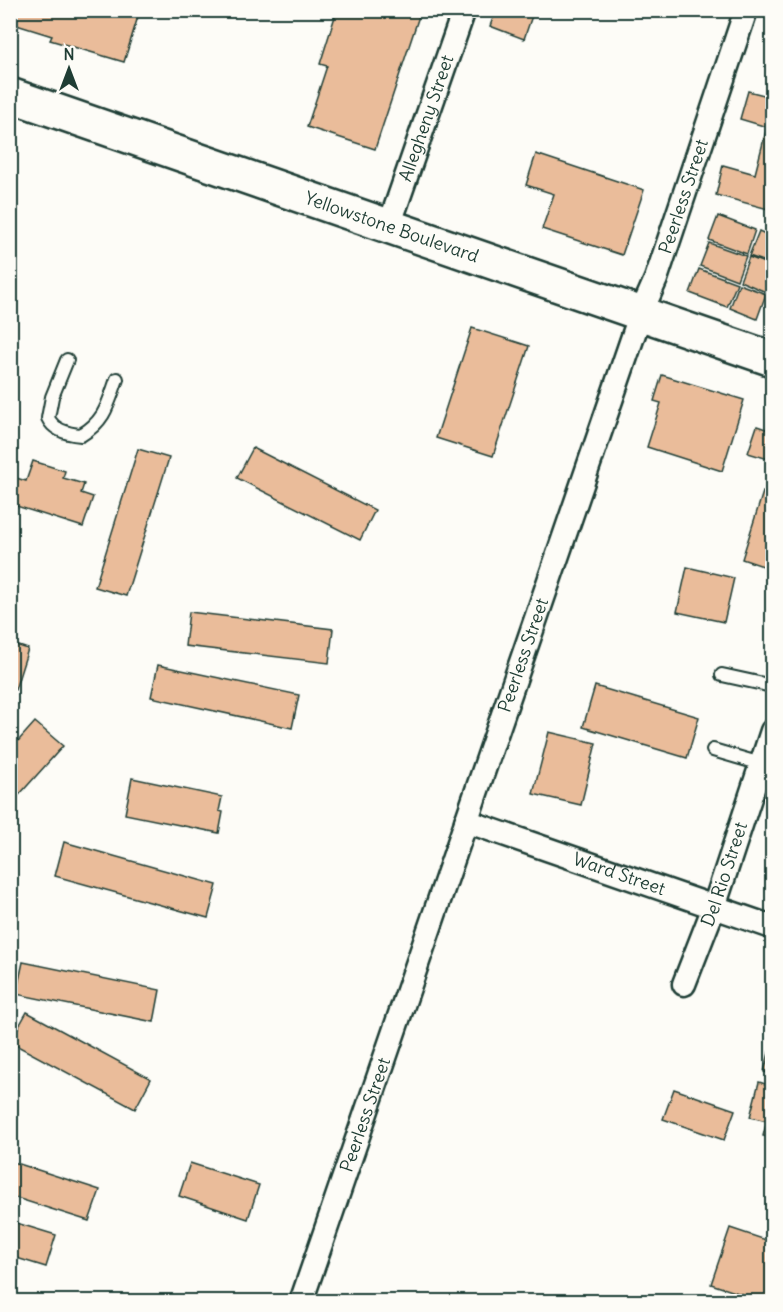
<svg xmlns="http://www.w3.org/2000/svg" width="783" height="1312" font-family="Delius,sans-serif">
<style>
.building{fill:#eabc9a;stroke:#1f3d34;stroke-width:1.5}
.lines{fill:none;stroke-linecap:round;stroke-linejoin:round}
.lane-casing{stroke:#1f3d34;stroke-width:16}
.street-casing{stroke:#1f3d34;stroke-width:27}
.secondary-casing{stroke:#1f3d34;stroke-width:38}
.lane{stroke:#fdfcf7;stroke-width:12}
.street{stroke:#fdfcf7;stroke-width:22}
.secondary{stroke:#fdfcf7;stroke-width:33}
.labels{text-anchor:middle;stroke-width:5;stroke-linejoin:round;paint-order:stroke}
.street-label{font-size:18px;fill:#1f3d34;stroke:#fdfcf7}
</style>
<rect width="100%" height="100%" fill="#fdfcf7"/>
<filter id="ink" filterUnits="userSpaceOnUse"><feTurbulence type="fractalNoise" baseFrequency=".0167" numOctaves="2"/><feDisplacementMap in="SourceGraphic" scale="12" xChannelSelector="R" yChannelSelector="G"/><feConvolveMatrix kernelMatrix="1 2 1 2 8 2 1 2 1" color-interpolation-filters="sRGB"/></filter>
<g filter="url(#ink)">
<g class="building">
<path d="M 10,10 L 140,10 L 124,62 L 50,40 L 52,36 L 10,23 Z"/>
<path d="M 337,10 L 421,10 L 375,149 L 307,127 L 327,66 L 320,64 Z"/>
<path d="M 496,10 L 534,10 L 524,39 L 490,26 Z"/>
<path d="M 772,60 L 772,80 L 766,78 Z"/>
<path d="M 748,91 L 772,97 L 772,210 L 716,195 L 723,165 L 755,174 L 767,127 L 740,119 Z"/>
<path d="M 536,154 L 644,190 L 622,255 L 542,229 L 554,194 L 526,185 Z"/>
<path d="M 718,216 L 755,230 L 747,254 L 709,240 Z"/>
<path d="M 759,231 L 772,237 L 772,264 L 749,256 Z"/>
<path d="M 709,243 L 746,256 L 737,280 L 700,266 Z"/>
<path d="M 749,257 L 772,266 L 772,276 L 766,292 L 740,281 Z"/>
<path d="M 699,269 L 737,283 L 727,307 L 690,293 Z"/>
<path d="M 739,284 L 766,294 L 757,319 L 730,308 Z"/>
<path d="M 472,328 L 529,346 L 493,456 L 436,438 Z"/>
<path d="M 662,375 L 744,400 L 722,471 L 647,447 L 661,403 L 654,401 Z"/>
<path d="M 757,426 L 772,431 L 772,460 L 748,453 Z"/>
<path d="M 253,448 L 375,510 L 360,540 L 237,478 Z"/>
<path d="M 138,449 L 169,458 L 126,596 L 95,587 Z"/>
<path d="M 33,461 L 65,471 L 63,478 L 84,484 L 81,493 L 93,497 L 83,527 L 10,504 L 10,476 L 26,481 Z"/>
<path d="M 763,492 L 772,495 L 772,569 L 742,559 Z"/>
<path d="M 687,567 L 734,578 L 724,622 L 677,612 Z"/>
<path d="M 189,612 L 333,629 L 329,663 L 185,646 Z"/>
<path d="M 10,643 L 28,649 L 15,690 L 10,689 Z"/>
<path d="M 158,665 L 299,695 L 292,728 L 151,697 Z"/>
<path d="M 595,686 L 699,717 L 687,758 L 583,727 Z"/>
<path d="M 35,722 L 63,746 L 10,805 L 10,750 Z"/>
<path d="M 549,732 L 596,743 L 581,805 L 533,794 Z"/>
<path d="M 132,778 L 222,797 L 219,811 L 223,812 L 219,833 L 125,814 Z"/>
<path d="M 64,842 L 217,885 L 208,918 L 55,876 Z"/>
<path d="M 23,962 L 160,990 L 154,1022 L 16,994 Z"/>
<path d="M 27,1012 L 151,1079 L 135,1109 L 10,1042 Z"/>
<path d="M 770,1049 L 772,1050 L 772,1074 L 764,1072 Z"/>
<path d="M 759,1082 L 772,1086 L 772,1138 L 763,1136 L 767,1121 L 750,1117 Z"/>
<path d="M 674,1089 L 735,1110 L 724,1140 L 663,1119 Z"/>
<path d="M 10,1161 L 100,1190 L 89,1221 L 10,1196 Z"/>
<path d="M 190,1163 L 259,1185 L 248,1219 L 179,1196 Z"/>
<path d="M 10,1221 L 56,1235 L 46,1267 L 10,1256 Z"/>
<path d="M 730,1228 L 772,1242 L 772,1302 L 765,1302 L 711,1284 Z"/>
</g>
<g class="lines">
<defs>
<g id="lane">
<path d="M 67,360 L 52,397 L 48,418 C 54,431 68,434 81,435 C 105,421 108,404 117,379"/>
<path d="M 722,675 L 772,686"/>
<path d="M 713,750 L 761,764"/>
</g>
<g id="street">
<path id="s1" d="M 389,226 L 464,10"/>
<path id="s2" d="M 466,821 L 772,927"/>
<path id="s3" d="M 684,984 L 714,907 L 772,731"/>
<path id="s4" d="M 301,1302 L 641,313 L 656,279 L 746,10"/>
</g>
<g id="secondary">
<path id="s5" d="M 10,95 L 772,359"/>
</g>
</defs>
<use href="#lane" class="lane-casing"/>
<use href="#street" class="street-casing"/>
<use href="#secondary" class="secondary-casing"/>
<use href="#lane" class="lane"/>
<use href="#street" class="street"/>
<use href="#secondary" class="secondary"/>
</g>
</g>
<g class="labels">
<g class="street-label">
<text dy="6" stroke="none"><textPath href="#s1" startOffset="114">Allegheny Street</textPath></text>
<text dy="6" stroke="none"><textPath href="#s4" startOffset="1170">Peerless Street</textPath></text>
<text dy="6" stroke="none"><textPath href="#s5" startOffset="404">Yellowstone Boulevard</textPath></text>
<text dy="6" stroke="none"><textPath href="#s4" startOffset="684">Peerless Street</textPath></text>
<text dy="6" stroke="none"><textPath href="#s2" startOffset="162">Ward Street</textPath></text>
<text dy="6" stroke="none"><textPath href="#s3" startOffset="117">Del Rio Street</textPath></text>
<text dy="6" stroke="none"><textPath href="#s4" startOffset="198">Peerless Street</textPath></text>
</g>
</g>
<rect width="783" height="1312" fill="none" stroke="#fdfcf7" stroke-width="36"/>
<rect x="18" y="18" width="747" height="1276" fill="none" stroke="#1f3d34" stroke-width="2" filter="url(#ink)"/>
<g transform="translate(69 69)" stroke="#fdfcf7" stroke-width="4.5" paint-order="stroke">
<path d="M0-4.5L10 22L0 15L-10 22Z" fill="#1f3d34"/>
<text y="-9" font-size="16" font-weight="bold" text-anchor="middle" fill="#1f3d34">N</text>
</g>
</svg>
